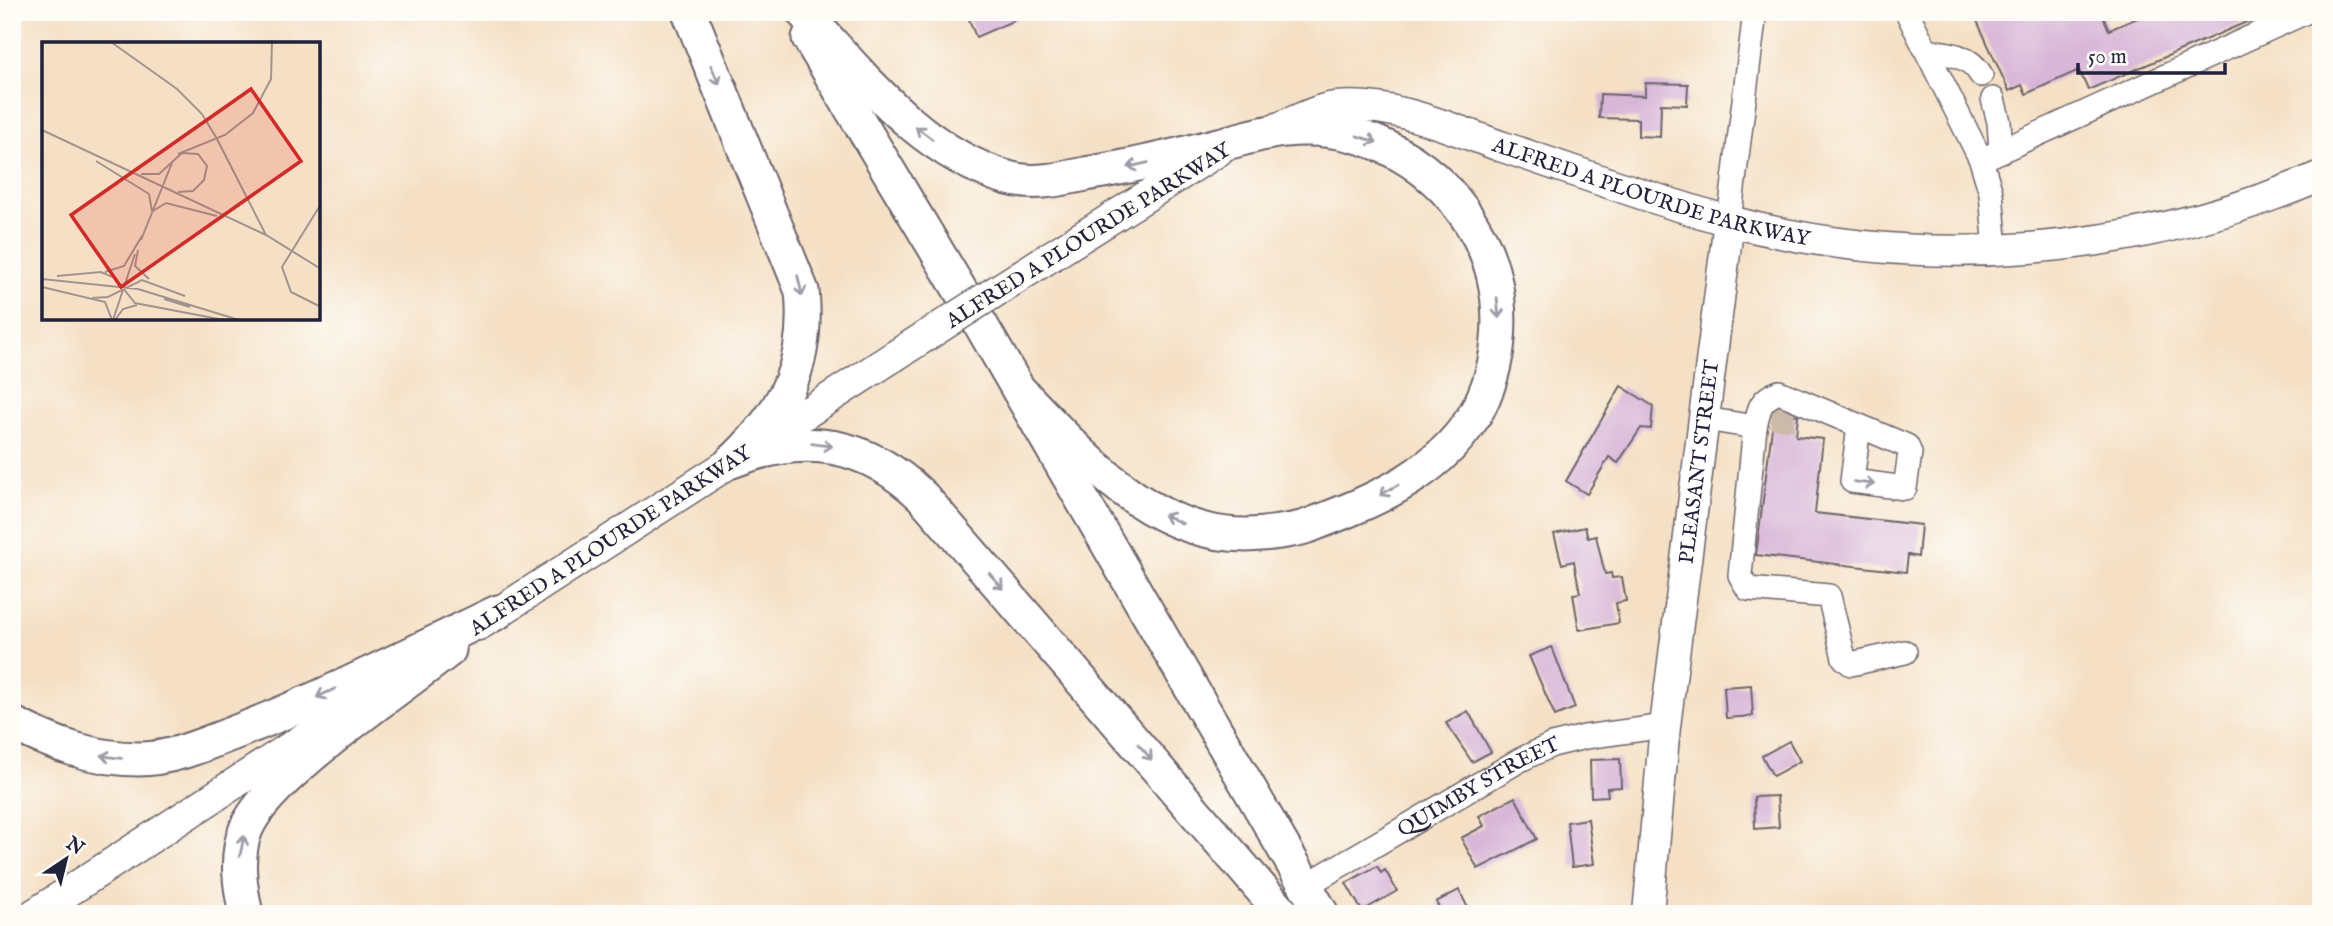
<svg xmlns="http://www.w3.org/2000/svg" width="2333" height="926" font-family="'IM FELL English',serif">
<style>
.building{fill:#d8b6d8}
.lines{fill:none;stroke-linecap:round;stroke-linejoin:round}
.minor-tunnel{stroke:#cbbaa9;stroke-width:23;stroke-dasharray:23 11;stroke-linecap:butt}
.minor-casing{stroke:#6c646b;stroke-width:26}
.major-casing{stroke:#6c646b;stroke-width:33}
.highway-casing{stroke:#6c646b;stroke-width:37}
.minor{stroke:#fff;stroke-width:23}
.major{stroke:#fff;stroke-width:30}
.highway{stroke:#fff;stroke-width:33}
.major-bridge-casing{stroke:#6c646b;stroke-width:33;stroke-linecap:butt}
.major-bridge{stroke:#fff;stroke-width:30}
.oneway{stroke:#9c9ca7}
.labels{text-anchor:middle;stroke-width:5;stroke-linejoin:round;paint-order:stroke}
.street-label{font-size:21px;fill:#22223b;stroke:#fdfcf7}
.inset-road{fill:none;stroke:#a1948e;stroke-width:2}
.view{fill:#d62828;fill-opacity:0.15;stroke:#d62828;stroke-width:3.5}
.inset-edge{fill:none;stroke:#22223b;stroke-width:3.5}
</style>
<rect width="100%" height="100%" fill="#fdfcf7"/>
<filter id="ink" filterUnits="userSpaceOnUse"><feTurbulence type="fractalNoise" baseFrequency=".0143" numOctaves="2"/><feDisplacementMap in="SourceGraphic" scale="14" xChannelSelector="R" yChannelSelector="G"/><feConvolveMatrix kernelMatrix="1 2 1 2 8 2 1 2 1" color-interpolation-filters="sRGB"/></filter>
<filter id="wash" filterUnits="userSpaceOnUse"><feTurbulence type="fractalNoise" baseFrequency=".00686" numOctaves="4" result="noise"/><feDisplacementMap in="SourceGraphic" scale="28" xChannelSelector="R" yChannelSelector="G"/><feGaussianBlur stdDeviation="1.57" result="paint"/><feColorMatrix in="noise" values="0 0 0 0 0 0 0 0 0 0 0 0 0 0 0 0 0 1.4 0 .05"/><feComposite in="paint" operator="in"/></filter>
<g filter="url(#wash)">
<rect width="100%" height="100%" fill="#f5e0c5"/>
<g id="blocks">
<g class="building">
<path d="M 966,12 L 1033,12 L 976,37 Z"/>
<path d="M 1973,12 L 2101,12 L 2109,30 L 2140,17 L 2138,12 L 2270,12 L 2088,90 L 2079,70 L 2026,94 L 2022,85 L 2009,91 Z"/>
<path d="M 1645,83 L 1688,84 L 1687,105 L 1661,104 L 1660,137 L 1638,136 L 1638,119 L 1599,118 L 1600,94 L 1645,96 Z"/>
<path d="M 1621,386 L 1653,406 L 1651,429 L 1641,428 L 1618,463 L 1609,457 L 1587,494 L 1566,481 Z"/>
<path d="M 1774,412 L 1798,415 L 1796,436 L 1823,439 L 1815,513 L 1921,525 L 1918,557 L 1908,555 L 1906,572 L 1756,555 Z"/>
<path d="M 1585,527 L 1588,538 L 1596,536 L 1605,574 L 1611,573 L 1612,578 L 1622,577 L 1626,601 L 1616,603 L 1619,623 L 1579,630 L 1573,594 L 1580,593 L 1574,561 L 1562,564 L 1554,534 Z"/>
<path d="M 1552,647 L 1575,708 L 1555,716 L 1529,656 Z"/>
<path d="M 1751,685 L 1753,716 L 1726,718 L 1724,687 Z"/>
<path d="M 1468,711 L 1491,752 L 1472,762 L 1446,723 Z"/>
<path d="M 1789,741 L 1800,761 L 1773,776 L 1762,756 Z"/>
<path d="M 1620,759 L 1621,787 L 1607,788 L 1608,796 L 1591,797 L 1590,760 Z"/>
<path d="M 1777,796 L 1779,827 L 1755,829 L 1754,797 Z"/>
<path d="M 1515,797 L 1537,839 L 1478,869 L 1461,838 L 1484,826 L 1479,816 Z"/>
<path d="M 1588,819 L 1594,864 L 1572,867 L 1567,822 Z"/>
<path d="M 1377,866 L 1381,873 L 1385,870 L 1397,891 L 1362,911 L 1346,883 Z"/>
<path d="M 1459,890 L 1471,914 L 1443,914 L 1436,902 Z"/>
</g>
</g>
</g>
<g filter="url(#ink)">
<use href="#blocks" fill-opacity="0" stroke="#6c646b" stroke-width="2"/>
<g class="lines">
<path class="minor-tunnel" d="M 1771,417 L 1798,419"/>
<defs>
<g id="minor">
<path d="M 1907,12 L 1981,160 L 2306,12"/>
<path d="M 1927,51 C 1948,53 1970,55 1981,75"/>
<path d="M 1993,99 L 1999,122 L 2001,151"/>
<path d="M 1981,160 L 1991,193 L 1996,250"/>
<path d="M 1729,221 L 1755,12"/>
<path d="M 1705,419 L 1755,427 C 1759,408 1760,399 1779,392 L 1907,446 L 1910,453 L 1905,488 L 1852,481 L 1859,426"/>
<path d="M 1755,427 L 1740,575 L 1748,589 L 1829,596 L 1844,658 L 1851,664 L 1905,652"/>
<path id="s1" d="M 1305,886 L 1520,760 L 1552,745 L 1585,737 L 1665,726"/>
</g>
<g id="major">
<path id="s2" d="M 1280,127 C 1298,120 1318,109 1336,107 C 1392,101 1452,129 1503,147 C 1578,172 1653,200 1729,221 C 1924,273 2136,256 2321,176"/>
<path d="M 1045,260 L 1218,151"/>
<path d="M 479,625 L 893,357"/>
<path d="M 34,914 L 352,707"/>
<path id="s3" d="M 1648,914 L 1665,726 L 1729,221"/>
</g>
<g id="highway">
<path d="M 689,12 L 802,291 C 809,361 787,408 737,457"/>
<path d="M 803,12 C 864,77 920,152 1008,178 C 1034,186 1066,178 1091,173 C 1134,166 1176,156 1218,145 C 1240,140 1262,132 1285,130 C 1367,122 1441,165 1479,237 C 1506,289 1505,355 1479,407 C 1445,472 1374,501 1308,526 C 1294,531 1279,532 1263,534 C 1157,545 1085,458 1018,389"/>
<path d="M 809,38 L 981,325 L 1322,914"/>
<path d="M 732,461 C 806,432 866,442 923,497 L 1283,914"/>
<path d="M 12,723 C 52,744 93,759 139,759 C 171,759 202,745 231,734 C 322,699 410,654 498,612"/>
<path d="M 246,914 C 240,887 235,856 246,829 C 268,776 400,689 449,650"/>
</g>
</defs>
<use href="#minor" class="minor-casing"/>
<use href="#major" class="major-casing"/>
<use href="#highway" class="highway-casing"/>
<use href="#minor" class="minor"/>
<use href="#major" class="major"/>
<use href="#highway" class="highway"/>
<defs>
<path id="major-bridge" d="M 893,357 L 1045,260"/>
</defs>
<use href="#major-bridge" class="major-bridge-casing"/>
<use href="#major-bridge" class="major-bridge"/>
</g>
<defs><path id="oneway-shaft" d="M-6 0H5M1.5-3L5.5 0L1.5 3" fill="none" stroke-width="1.6" stroke-linecap="round" stroke-linejoin="round" transform="scale(1.75)"/></defs>
<g class="oneway">
<use href="#oneway-shaft" transform="translate(715 75) rotate(67)"/>
<use href="#oneway-shaft" transform="translate(924 133) rotate(-143)"/>
<use href="#oneway-shaft" transform="translate(1367 139) rotate(17)"/>
<use href="#oneway-shaft" transform="translate(1138 165) rotate(167)"/>
<use href="#oneway-shaft" transform="translate(800 286) rotate(77)"/>
<use href="#oneway-shaft" transform="translate(1498 308) rotate(85)"/>
<use href="#oneway-shaft" transform="translate(822 445) rotate(7)"/>
<use href="#oneway-shaft" transform="translate(1864 483) rotate(7)"/>
<use href="#oneway-shaft" transform="translate(1389 490) rotate(150)"/>
<use href="#oneway-shaft" transform="translate(1173 519) rotate(-155)"/>
<use href="#oneway-shaft" transform="translate(996 581) rotate(49)"/>
<use href="#oneway-shaft" transform="translate(326 693) rotate(155)"/>
<use href="#oneway-shaft" transform="translate(1145 752) rotate(49)"/>
<use href="#oneway-shaft" transform="translate(111 757) rotate(-172)"/>
<use href="#oneway-shaft" transform="translate(242 846) rotate(-78)"/>
</g>
</g>
<g class="labels">
<g class="street-label">
<text dy="7" stroke="none"><textPath href="#s2" startOffset="388">ALFRED A PLOURDE PARKWAY</textPath></text>
<text transform="translate(1088 235) rotate(-32)" y="7">ALFRED A PLOURDE PARKWAY</text>
<text dy="7" stroke="none"><textPath href="#s3" startOffset="455">PLEASANT STREET</textPath></text>
<text transform="translate(610 540) rotate(-33)" y="7">ALFRED A PLOURDE PARKWAY</text>
<text dy="7" stroke="none"><textPath href="#s1" startOffset="200">QUIMBY STREET</textPath></text>
</g>
</g>
<g transform="translate(42 42)">
<rect width="278" height="278" fill="#f5e0c5"/>
<path class="inset-road" d="M 69,0 L 135,47 L 160,72 L 175,97M 0,88 L 224,193 L 279,227M 175,97 L 224,193M 136,112 L 183,93 L 211,71 L 229,37 L 230,0M 54,119 L 107,152 L 110,169M 99,132 L 117,132 L 140,111 L 156,112 L 165,124 L 162,138 L 151,149 L 136,150M 279,162 L 240,225 L 249,250 L 279,265M 111,169 L 124,161 L 175,174M 99,198 L 130,121M 96,208 L 93,224 L 107,237M 63,230 L 82,224 L 100,194M 15,234 L 59,230 L 73,236 L 93,261 L 182,278M 0,237 L 96,247 L 197,278M 0,245 L 63,260 L 70,278M 50,256 L 66,255 L 100,238 L 143,254M 122,257 L 148,265M 71,278 L 93,212M 73,278 L 81,267 L 95,263"/>
<path class="view" d="M 209,47 L 259,119 L 79,245 L 29,173 Z"/>
<rect width="278" height="278" class="inset-edge"/>
</g>
<rect width="2333" height="926" fill="none" stroke="#fdfcf7" stroke-width="42"/>
<g transform="translate(66 859) rotate(35)" stroke="#fdfcf7" stroke-width="5" paint-order="stroke">
<path d="M0-5L12 26L0 18L-12 26Z" fill="#22223b"/>
<text y="-10" font-size="19" font-weight="bold" text-anchor="middle" fill="#22223b">N</text>
</g>
<path d="M2078 63v10h147v-10" fill="none" stroke="#22223b" stroke-width="3.5"/>
<text x="2088" y="63" font-size="21" fill="#22223b" stroke="#fdfcf7" stroke-width="5" paint-order="stroke">50 m</text>
</svg>
